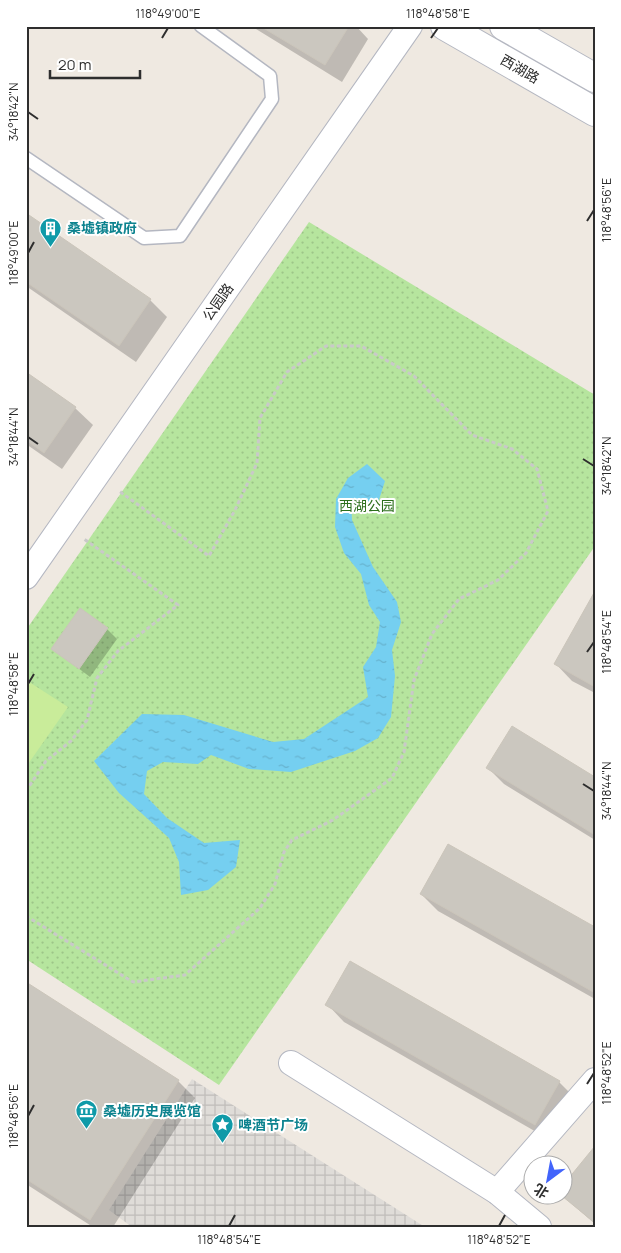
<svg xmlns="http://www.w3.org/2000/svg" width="621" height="1253" font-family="Manrope,'Noto Sans SC',sans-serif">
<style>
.grass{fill:url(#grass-dots)}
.pitch{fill:#c9ec9a}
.plaza{fill:url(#plaza-grid)}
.water{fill:url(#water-ripples)}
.shadow{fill:#0003}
.building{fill:#cbc7bf;stroke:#cbc5ba}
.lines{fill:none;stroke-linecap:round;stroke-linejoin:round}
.service-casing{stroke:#b4b7c1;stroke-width:15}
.minor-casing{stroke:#b4b7c1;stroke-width:26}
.secondary-casing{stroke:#b4b7c1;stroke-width:30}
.path{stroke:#c9c9c9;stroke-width:3;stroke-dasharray:4 2.5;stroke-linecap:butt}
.service{stroke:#fff;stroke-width:12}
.minor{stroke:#fff;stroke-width:24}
.secondary{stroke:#fff;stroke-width:28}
.ticks{fill:none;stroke:#2e2e2e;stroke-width:2}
.labels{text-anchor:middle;stroke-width:4;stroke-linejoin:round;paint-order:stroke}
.street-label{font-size:14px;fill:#2e2e2e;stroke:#fff}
.culture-label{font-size:14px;font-weight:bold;fill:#0d838f;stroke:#fff;text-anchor:start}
.park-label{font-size:14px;fill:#2c6e1b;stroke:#fff}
.neatline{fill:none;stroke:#2e2e2e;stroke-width:2}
.ticks-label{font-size:12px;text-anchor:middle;fill:#2e2e2e}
</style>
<defs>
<pattern id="grass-dots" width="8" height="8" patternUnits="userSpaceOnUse" patternTransform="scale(1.25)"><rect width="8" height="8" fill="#b6e59e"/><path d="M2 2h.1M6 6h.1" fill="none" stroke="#9dc588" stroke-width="1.8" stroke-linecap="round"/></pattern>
<pattern id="plaza-grid" width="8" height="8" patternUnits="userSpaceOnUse" patternTransform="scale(1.25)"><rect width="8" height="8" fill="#dfdcd8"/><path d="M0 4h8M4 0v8" fill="none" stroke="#c0bdba"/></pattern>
<pattern id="water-ripples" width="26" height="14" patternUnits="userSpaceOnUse" patternTransform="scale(1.25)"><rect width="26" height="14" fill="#75cff0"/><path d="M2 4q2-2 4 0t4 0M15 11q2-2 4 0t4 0" fill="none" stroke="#66b2ce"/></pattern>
</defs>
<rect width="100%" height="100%" fill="#efe9e1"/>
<path class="grass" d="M 309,222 L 595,395 L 595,546 L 219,1085 L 26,959 L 26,630 Z"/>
<path class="pitch" d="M 26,680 L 68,707 L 26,767 Z"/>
<path class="plaza" d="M 192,1079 L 425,1227 L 132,1227 L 109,1210 Z"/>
<path class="water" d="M 367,464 L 385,481 L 376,509 L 351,499 L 352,520 L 373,567 L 397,602 L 401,622 L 392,650 L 395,676 L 391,717 L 378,738 L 355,751 L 291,772 L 249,769 L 211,755 L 198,764 L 163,762 L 147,771 L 144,794 L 167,818 L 204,843 L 240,840 L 236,867 L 208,890 L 181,895 L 179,862 L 169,838 L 119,793 L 94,761 L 142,714 L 184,715 L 273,742 L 304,739 L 368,697 L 363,667 L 376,647 L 380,622 L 369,605 L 361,574 L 344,553 L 335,527 L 336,499 L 348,478 Z"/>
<g class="shadow">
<path d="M 251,26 L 356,26 L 368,39 L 342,82 Z"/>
<path d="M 26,214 L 150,300 L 167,317 L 136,362 L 26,286 Z"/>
<path d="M 26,374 L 75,408 L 93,425 L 62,469 L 26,444 Z"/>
<path d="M 595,627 L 595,693 L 572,681 L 555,663 Z"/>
<path d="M 107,629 L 117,639 L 90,677 L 53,649 Z"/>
<path d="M 487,767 L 595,778 L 595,840 L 504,784 Z"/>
<path d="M 421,894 L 595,928 L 595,999 L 438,911 Z"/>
<path d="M 351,962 L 559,1082 L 576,1099 L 552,1141 L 344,1022 L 327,1004 Z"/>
<path d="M 26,984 L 178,1081 L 195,1098 L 113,1227 L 93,1227 L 26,1184 Z"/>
<path d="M 595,1148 L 595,1224 L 563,1196 L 564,1186 Z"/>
</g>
<g class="building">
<path d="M 260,26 L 349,26 L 325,65 Z"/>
<path d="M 26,213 L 151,299 L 119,346 L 26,282 Z"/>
<path d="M 26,372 L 76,407 L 44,453 L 26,440 Z"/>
<path d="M 595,591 L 595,687 L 554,664 Z"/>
<path d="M 80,608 L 108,628 L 79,669 L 51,649 Z"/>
<path d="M 512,726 L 595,777 L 595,835 L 486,768 Z"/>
<path d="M 448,844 L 595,927 L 595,993 L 420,894 Z"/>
<path d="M 350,961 L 560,1081 L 535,1125 L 325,1005 Z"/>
<path d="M 26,982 L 179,1080 L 90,1220 L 26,1179 Z"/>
<path d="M 595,1146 L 595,1223 L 562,1196 L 564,1196 L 564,1184 Z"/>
</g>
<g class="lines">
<defs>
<path id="service" d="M 26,158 L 144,238 L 180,236 L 272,99 L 270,76 L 201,26"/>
<g id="minor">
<path d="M 26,577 L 410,26"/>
<path d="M 291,1063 L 497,1192 L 539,1227"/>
<path d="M 497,1192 L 595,1080"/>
</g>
<g id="secondary">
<path d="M 445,26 L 595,112"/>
<path d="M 504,26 L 595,78"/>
</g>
</defs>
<use href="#service" class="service-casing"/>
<use href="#minor" class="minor-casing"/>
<use href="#secondary" class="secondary-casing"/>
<g class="path">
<path d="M 26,791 L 46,761 L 71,741 L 87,720 L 97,678 L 118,651 L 178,605 L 84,539"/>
<path d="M 26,916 L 133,982 L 185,975 L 260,908 L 275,884 L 284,852 L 292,840 L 333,820 L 392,778 L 404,752 L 414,680 L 432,634 L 459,599 L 498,580 L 526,553 L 548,511 L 537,469 L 512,449 L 472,435 L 414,376 L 361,346 L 326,346 L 287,372 L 260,418 L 257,463 L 235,510 L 209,556 L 119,491"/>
</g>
<use href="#service" class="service"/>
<use href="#minor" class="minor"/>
<use href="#secondary" class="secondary"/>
</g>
<path class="ticks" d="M 162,38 L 168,28M 431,38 L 438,28M 28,112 L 38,119M 587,221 L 594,210M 28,253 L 34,242M 28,437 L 38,444M 583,459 L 594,466M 587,652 L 594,642M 28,684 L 34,674M 583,784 L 594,791M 587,1084 L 594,1073M 28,1116 L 34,1105M 229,1226 L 235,1215M 499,1226 L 505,1215"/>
<defs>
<symbol id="building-pin" viewBox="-11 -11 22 30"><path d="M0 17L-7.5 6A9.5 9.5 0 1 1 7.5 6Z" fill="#0f9aa8" stroke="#fff"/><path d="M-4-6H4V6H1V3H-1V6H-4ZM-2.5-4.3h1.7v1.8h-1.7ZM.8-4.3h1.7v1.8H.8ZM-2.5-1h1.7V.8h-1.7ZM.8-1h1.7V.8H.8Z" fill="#fff"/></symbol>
<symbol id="museum-pin" viewBox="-11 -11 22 30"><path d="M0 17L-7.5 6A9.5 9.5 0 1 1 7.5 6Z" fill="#0f9aa8" stroke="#fff"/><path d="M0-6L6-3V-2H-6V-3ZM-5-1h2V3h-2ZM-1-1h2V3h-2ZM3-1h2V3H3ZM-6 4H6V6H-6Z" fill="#fff"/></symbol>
<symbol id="sight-pin" viewBox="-11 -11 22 30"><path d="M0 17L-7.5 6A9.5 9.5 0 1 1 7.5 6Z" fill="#0f9aa8" stroke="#fff"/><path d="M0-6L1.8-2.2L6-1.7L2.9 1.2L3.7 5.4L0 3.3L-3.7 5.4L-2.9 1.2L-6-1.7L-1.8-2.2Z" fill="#fff"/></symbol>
</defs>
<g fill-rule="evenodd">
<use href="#building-pin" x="38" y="216" width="25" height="34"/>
<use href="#museum-pin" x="74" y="1098" width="25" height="34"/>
<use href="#sight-pin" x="210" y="1112" width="25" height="34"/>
</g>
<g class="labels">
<g class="street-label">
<text transform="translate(520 69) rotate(30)" y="5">西湖路</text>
<text transform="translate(218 302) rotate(-55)" y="5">公园路</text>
</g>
<g class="culture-label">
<text x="67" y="233">桑墟镇政府</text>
<text x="103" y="1116">桑墟历史展览馆</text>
<text x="238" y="1130">啤酒节广场</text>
</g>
<g class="park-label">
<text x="367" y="511">西湖公园</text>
</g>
</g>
<rect width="621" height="1253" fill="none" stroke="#ffffff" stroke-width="55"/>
<g transform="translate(548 1180) rotate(212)"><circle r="24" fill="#ffffff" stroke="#ababab"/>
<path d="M0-4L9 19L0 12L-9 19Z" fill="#4264fb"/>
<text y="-8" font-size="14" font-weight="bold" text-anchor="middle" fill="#2e2e2e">北</text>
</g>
<path d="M50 70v8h90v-8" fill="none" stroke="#2e2e2e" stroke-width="2.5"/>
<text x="58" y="70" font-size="15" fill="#2e2e2e" stroke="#ffffff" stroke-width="4" paint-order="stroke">20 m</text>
<rect x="28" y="28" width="566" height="1198" class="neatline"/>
<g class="ticks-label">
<text x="168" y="18">118°49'00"E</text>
<text x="438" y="18">118°48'58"E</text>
<text transform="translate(14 112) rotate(-90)" y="4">34°18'42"N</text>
<text transform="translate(607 210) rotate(-90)" y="4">118°48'56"E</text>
<text transform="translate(14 253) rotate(-90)" y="4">118°49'00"E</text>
<text transform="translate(14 437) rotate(-90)" y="4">34°18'44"N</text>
<text transform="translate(607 466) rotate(-90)" y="4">34°18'42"N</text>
<text transform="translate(607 642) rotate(-90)" y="4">118°48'54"E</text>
<text transform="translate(14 684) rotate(-90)" y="4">118°48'58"E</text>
<text transform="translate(607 791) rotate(-90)" y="4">34°18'44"N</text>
<text transform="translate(607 1073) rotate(-90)" y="4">118°48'52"E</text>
<text transform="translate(14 1116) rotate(-90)" y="4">118°48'56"E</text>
<text x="229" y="1244">118°48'54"E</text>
<text x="499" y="1244">118°48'52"E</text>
</g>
</svg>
